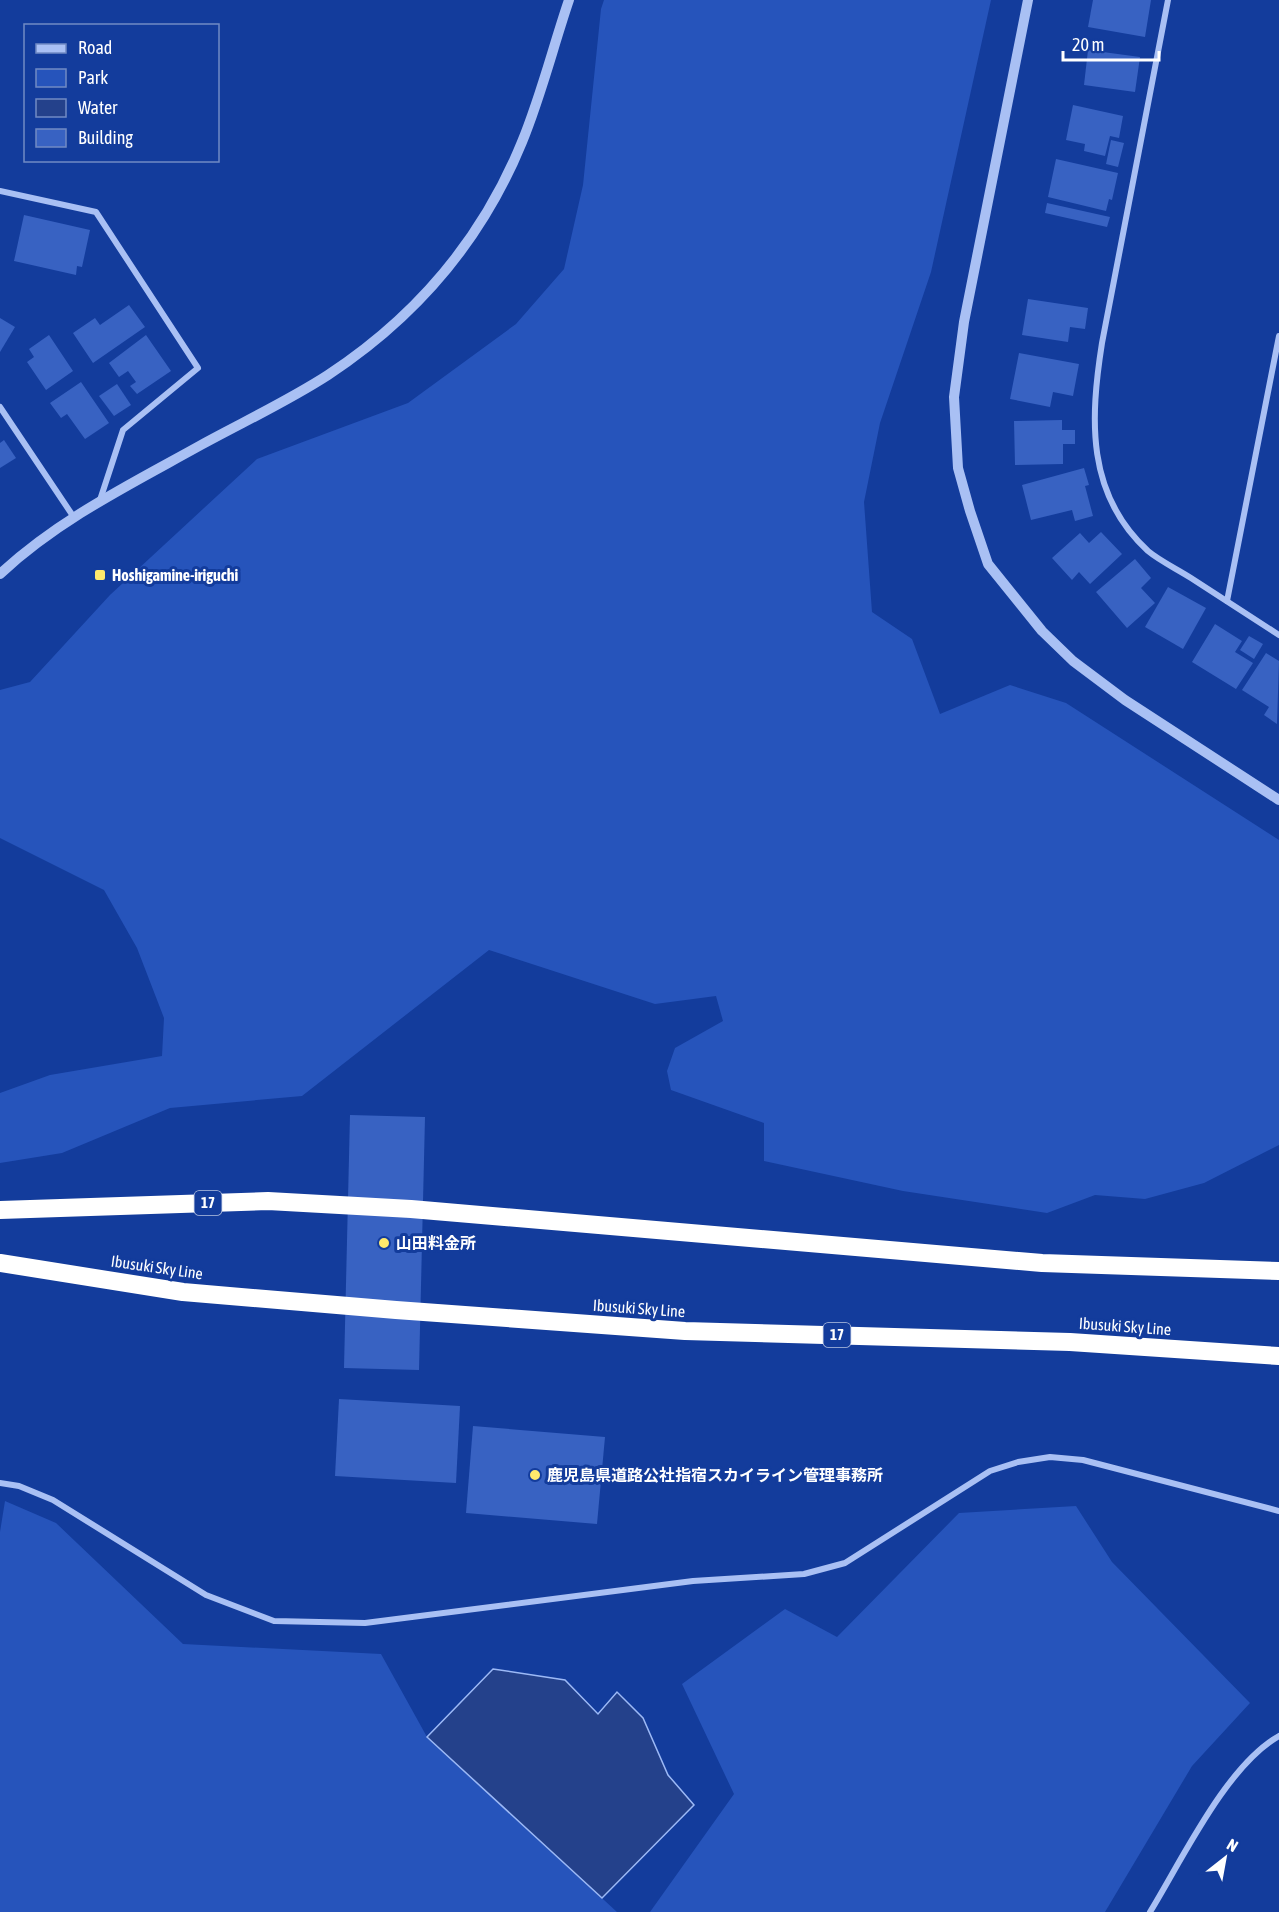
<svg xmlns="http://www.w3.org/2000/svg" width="1279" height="1912" font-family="'Asap Condensed','Noto Sans JP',sans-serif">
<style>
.green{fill:#2654bb}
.water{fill:#24418b;stroke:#9cb9f6;stroke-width:1.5}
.building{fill:#3862c2}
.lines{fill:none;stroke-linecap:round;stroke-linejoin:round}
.minor{stroke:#a9c0f4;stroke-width:6}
.tertiary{stroke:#a9c0f4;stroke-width:10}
.motorway{stroke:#fff;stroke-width:18}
.poi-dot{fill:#ffe96c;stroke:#133c9c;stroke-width:2}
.labels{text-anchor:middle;stroke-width:6;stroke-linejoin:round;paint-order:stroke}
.shield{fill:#133c9c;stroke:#b8c4e1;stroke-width:1.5}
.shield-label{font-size:15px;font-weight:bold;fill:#fff}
.poi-label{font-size:16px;font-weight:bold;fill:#fff;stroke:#133c9c;text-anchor:start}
.street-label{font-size:16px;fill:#fff;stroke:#133c9c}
</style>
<rect width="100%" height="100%" fill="#133c9c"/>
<g class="green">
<path d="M 604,0 L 991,0 L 931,272 L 880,423 L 864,502 L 872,612 L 912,639 L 940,714 L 1010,685 L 1066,703 L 1279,840 L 1279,1145 L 1204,1183 L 1145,1199 L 1095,1195 L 1047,1213 L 903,1191 L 764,1161 L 764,1123 L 671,1090 L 667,1071 L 675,1048 L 723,1021 L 716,996 L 655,1004 L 489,950 L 302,1096 L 170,1108 L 62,1153 L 0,1163 L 0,1093 L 50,1075 L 162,1056 L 164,1018 L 137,948 L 104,890 L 0,838 L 0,690 L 30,682 L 110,595 L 257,459 L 408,403 L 516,324 L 564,269 L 583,185 L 601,9 Z"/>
<path d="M 5,1501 L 56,1523 L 183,1644 L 381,1654 L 427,1737 L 617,1912 L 0,1912 L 0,1532 Z"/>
<path d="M 1076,1506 L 1112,1562 L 1250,1703 L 1192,1766 L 1105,1912 L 650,1912 L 734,1794 L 682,1684 L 785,1609 L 837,1637 L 959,1513 Z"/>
</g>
<path class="water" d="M 493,1669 L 565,1680 L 598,1714 L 617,1692 L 643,1718 L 668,1775 L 694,1805 L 602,1898 L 427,1737 Z"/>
<g class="building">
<path d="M 1093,0 L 1151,0 L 1145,37 L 1088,27 Z"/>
<path d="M 1088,50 L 1140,57 L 1135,92 L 1084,85 Z"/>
<path d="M 1073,105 L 1123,116 L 1119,138 L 1110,136 L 1105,156 L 1084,151 L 1085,144 L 1066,140 Z"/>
<path d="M 1111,140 L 1124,143 L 1118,167 L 1106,164 Z"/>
<path d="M 1056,159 L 1118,173 L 1112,200 L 1109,199 L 1106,211 L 1048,197 Z"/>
<path d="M 1047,203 L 1110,217 L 1107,227 L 1045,213 Z"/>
<path d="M 24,215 L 90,230 L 82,267 L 77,266 L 76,275 L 14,261 Z"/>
<path d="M 1028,299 L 1088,308 L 1085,329 L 1070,327 L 1068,342 L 1022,335 Z"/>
<path d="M 129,305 L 145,327 L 93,363 L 73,333 L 95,318 L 100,325 Z"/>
<path d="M 0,318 L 15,327 L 0,352 Z"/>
<path d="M 49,335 L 73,371 L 46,390 L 27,362 L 34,357 L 29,349 Z"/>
<path d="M 146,335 L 171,371 L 137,394 L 130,386 L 136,382 L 128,371 L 119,377 L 109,363 Z"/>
<path d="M 1019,353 L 1079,364 L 1073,396 L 1053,392 L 1050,407 L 1010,399 Z"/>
<path d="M 81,382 L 109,423 L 85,439 L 67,414 L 61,418 L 50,403 Z"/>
<path d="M 117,384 L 131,405 L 114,416 L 99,396 Z"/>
<path d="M 1062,420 L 1062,430 L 1075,430 L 1075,444 L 1063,444 L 1063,464 L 1015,465 L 1014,421 Z"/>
<path d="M 4,440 L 16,458 L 0,468 L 0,443 Z"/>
<path d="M 1084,468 L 1089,485 L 1085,486 L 1093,516 L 1075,521 L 1072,510 L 1031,520 L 1022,485 Z"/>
<path d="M 1101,532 L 1122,554 L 1090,584 L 1079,572 L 1072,580 L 1052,558 L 1080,533 L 1089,543 Z"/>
<path d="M 1135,559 L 1151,578 L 1141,588 L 1155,603 L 1127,628 L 1096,592 Z"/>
<path d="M 1168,587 L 1206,608 L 1183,649 L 1145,627 Z"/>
<path d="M 1215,624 L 1242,641 L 1235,652 L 1253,663 L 1236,689 L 1192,662 Z"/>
<path d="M 1249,636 L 1263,644 L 1254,659 L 1240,650 Z"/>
<path d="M 1266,653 L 1279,661 L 1277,724 L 1264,715 L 1269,707 L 1242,690 Z"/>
<path d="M 350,1115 L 425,1117 L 419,1370 L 344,1368 Z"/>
<path d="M 339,1399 L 460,1406 L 456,1483 L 335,1476 Z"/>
<path d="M 473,1426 L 605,1437 L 597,1524 L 466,1513 Z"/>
</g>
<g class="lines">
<g class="minor">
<path d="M 1168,0 L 1102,343 C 1090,419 1086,494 1148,551 C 1160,561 1177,569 1191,578 C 1220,597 1250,616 1279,635"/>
<path d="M 0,191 L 96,212 L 198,368 L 123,430 L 100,500"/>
<path d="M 0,407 L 73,516"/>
<path d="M 1227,601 L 1279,336"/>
<path d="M 0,1483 L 19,1486 L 53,1500 L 206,1595 L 274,1621 L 365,1623 L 693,1581 L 804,1574 L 845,1563 L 990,1471 L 1018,1462 L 1050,1457 L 1083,1460 L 1279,1511"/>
<path d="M 1150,1912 C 1182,1860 1226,1766 1279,1736"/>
</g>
<g class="tertiary">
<path d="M 1028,0 L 964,322 L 954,397 L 958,468 L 970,511 L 988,564 L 1042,631 L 1073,661 L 1125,700 L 1279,800"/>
<path d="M 0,574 C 59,519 131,484 201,445 C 243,422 288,401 328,375 C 416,317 482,240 522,142 C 541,96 553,47 569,0"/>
</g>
<g class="motorway">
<path d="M 0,1210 L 268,1201 L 411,1209 L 1042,1263 L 1279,1271"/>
<path d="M 0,1263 L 183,1292 L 396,1310 L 685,1331 L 1070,1342 L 1279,1356"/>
</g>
</g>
<g class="poi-dot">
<rect x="94" y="569" width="12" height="12" rx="3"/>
<circle cx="384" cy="1243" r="6"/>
<circle cx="535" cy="1475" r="6"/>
</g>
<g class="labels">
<g class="shield">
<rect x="194.5" y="1191" width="27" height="24" rx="4.5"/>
<rect x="823.5" y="1323" width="27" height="24" rx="4.5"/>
</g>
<g class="shield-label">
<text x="208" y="1208">17</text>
<text x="837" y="1340">17</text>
</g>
<g class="poi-label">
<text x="112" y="581">Hoshigamine-iriguchi</text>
<text x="396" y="1249">山田料金所</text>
<text x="547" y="1481">鹿児島県道路公社指宿スカイライン管理事務所</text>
</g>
<g class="street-label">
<text transform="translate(157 1267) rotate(8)" y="6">Ibusuki Sky Line</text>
<text transform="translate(639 1308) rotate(4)" y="6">Ibusuki Sky Line</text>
<text transform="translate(1125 1326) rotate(4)" y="6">Ibusuki Sky Line</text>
</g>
</g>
<rect x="24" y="24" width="195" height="138" fill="#133c9c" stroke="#718ac4" stroke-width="1.5"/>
<rect x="36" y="44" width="30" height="9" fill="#a9c0f4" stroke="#718ac4" stroke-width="1.5"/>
<text x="78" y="54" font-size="18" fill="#ffffff">Road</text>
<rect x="36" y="69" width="30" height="18" fill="#2654bb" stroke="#718ac4" stroke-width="1.5"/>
<text x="78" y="84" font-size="18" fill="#ffffff">Park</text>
<rect x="36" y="99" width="30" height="18" fill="#24418b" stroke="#718ac4" stroke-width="1.5"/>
<text x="78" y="114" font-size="18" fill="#ffffff">Water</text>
<rect x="36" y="129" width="30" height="18" fill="#3862c2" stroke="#718ac4" stroke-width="1.5"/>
<text x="78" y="144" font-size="18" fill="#ffffff">Building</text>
<g transform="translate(1225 1858) rotate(31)" stroke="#133c9c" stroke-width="4.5" paint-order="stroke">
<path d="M0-4.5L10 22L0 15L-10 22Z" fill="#ffffff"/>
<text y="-9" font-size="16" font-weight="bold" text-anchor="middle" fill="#ffffff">N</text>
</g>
<path d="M1063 51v9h96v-9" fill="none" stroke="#ffffff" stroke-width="3"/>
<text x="1072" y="51" font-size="18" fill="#ffffff" stroke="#133c9c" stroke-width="4.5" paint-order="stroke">20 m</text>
</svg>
